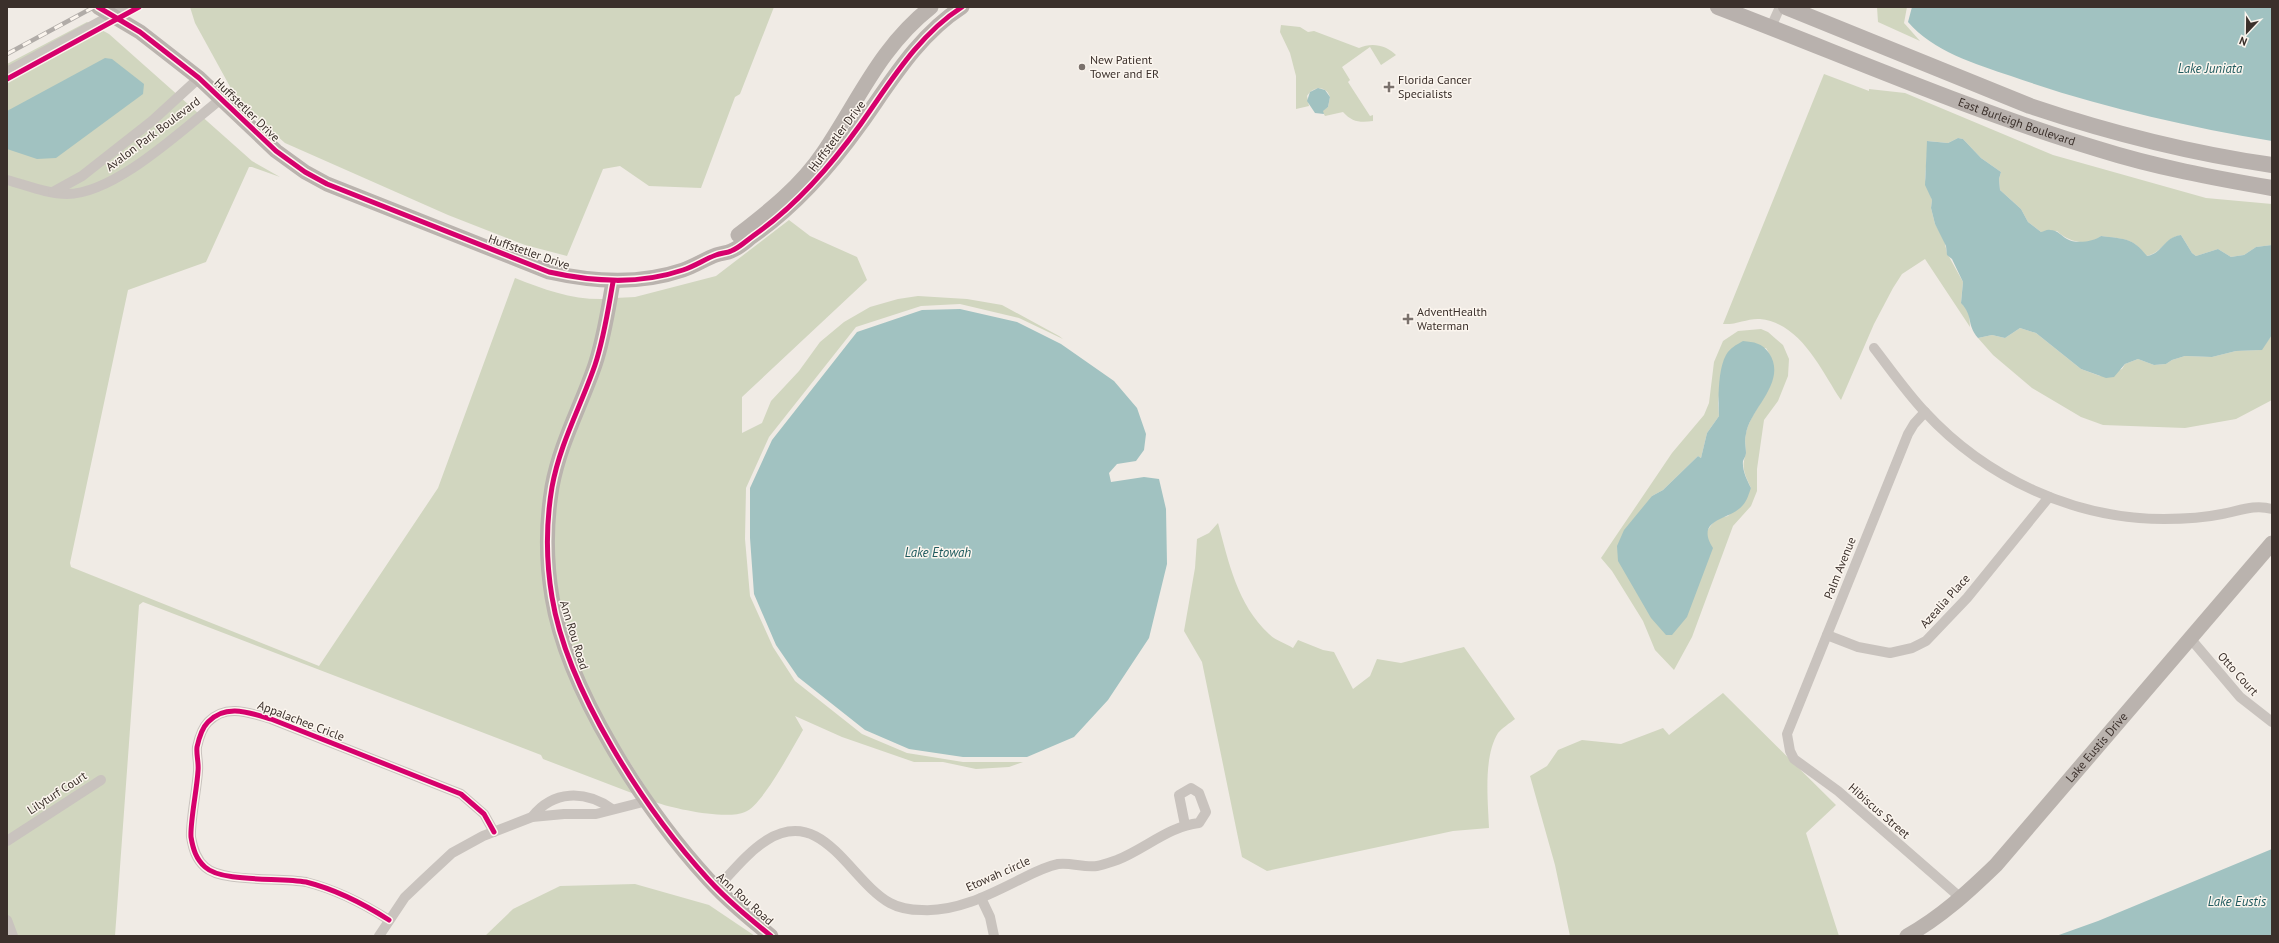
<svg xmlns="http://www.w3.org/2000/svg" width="2279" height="943" font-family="'PT Sans',sans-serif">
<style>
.green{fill:#d1d6bf;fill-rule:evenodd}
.water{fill:#a1c2c1}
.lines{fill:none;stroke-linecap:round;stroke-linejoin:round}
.street{stroke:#c9c3be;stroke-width:10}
.secondary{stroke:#bab3ae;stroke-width:15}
.primary{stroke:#b8b1ad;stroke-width:16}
.rail-casing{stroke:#b1aca8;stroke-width:4.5}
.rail{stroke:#fbf5ee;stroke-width:3;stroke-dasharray:9;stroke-linecap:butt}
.cycleway-casing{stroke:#fbf5ee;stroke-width:8}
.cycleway{stroke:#d6006c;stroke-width:5}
.poi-dot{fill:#7a716c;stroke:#fbf5ee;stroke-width:1.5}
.labels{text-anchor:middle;stroke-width:3;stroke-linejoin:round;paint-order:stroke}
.poi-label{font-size:12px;fill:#3b302b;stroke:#fbf5ee;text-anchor:start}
.street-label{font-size:12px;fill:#3b302b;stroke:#fbf5ee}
.water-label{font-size:13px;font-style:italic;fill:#1f5a5e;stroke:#fbf5ee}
</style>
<rect width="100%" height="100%" fill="#f0ebe5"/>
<g class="green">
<path d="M 190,7 L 774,7 L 740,94 L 735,97 L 701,188 L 649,186 L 620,166 L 603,169 L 567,256 L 525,245 L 448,215 L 285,143 L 239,103 L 195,23 Z"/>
<path d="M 1877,7 L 1907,7 L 1904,23 L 1920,41 L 1878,22 Z"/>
<path d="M 87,22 L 109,34 L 252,161 L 280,177 L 252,167 L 249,167 L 206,262 L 128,290 L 70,563 L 71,567 L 319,666 L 438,488 L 515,278 C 545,290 573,300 605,299 L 597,342 L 555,453 L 547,599 L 637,795 L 543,759 L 541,755 L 143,602 L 139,605 L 115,936 L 7,936 L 7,64 Z"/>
<path d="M 1281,25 L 1300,27 L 1308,32 L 1314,31 L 1359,48 C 1372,42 1386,45 1396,55 L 1381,65 L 1370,47 L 1342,67 L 1350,80 L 1348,82 L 1370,116 L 1373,115 L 1373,121 C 1360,123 1352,122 1343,112 L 1325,116 L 1322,111 L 1328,107 L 1330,97 C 1326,85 1313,86 1307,96 L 1309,106 L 1296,109 L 1296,76 L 1290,53 L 1280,32 Z"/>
<path d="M 1824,74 L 1869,91 L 1869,89 L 1905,93 L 2053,155 L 2206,198 L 2272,204 L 2272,245 L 2256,247 L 2244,255 L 2237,256 L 2231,257 L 2218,249 L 2196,256 L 2192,253 L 2181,235 C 2166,237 2161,254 2146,256 C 2133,237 2122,239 2101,236 C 2088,247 2068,242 2057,231 L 2041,232 L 2028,222 L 2021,209 L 2000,190 L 1999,179 L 2001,172 L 1981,158 L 1963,139 L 1958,138 L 1948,143 L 1928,141 L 1925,179 L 1932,200 L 1931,208 L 1935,224 L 1944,239 L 1947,253 L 1963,282 L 1961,302 L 1969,313 L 1970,327 L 1925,259 L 1902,274 L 1893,288 L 1874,324 L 1841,400 C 1821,370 1801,323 1760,319 C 1748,318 1736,325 1723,324 Z"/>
<path d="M 789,220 L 810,236 L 857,257 L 867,280 L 742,397 L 742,433 L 762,423 L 771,401 L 799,371 L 820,342 L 844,322 L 870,307 L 898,299 L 918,296 L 967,299 L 1002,305 L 1059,336 L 1075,348 L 1063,339 L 1019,318 L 960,304 L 921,306 L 856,327 L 769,437 L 746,488 L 745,539 L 750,596 L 773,647 L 795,681 L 862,734 L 907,753 L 963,762 L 1023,762 L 1009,767 L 976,769 L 943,762 L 914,762 L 842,737 L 795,716 L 803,730 C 793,747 762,806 745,812 C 727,820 674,809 655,802 L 615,739 L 586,686 L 564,628 L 553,558 L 557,488 L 615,298 L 635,297 L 716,276 Z"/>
<path d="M 2020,328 L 2036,333 L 2081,369 L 2100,376 L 2122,369 L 2125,364 L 2138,359 L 2154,365 L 2166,364 L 2172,360 L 2185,356 L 2212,357 L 2236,351 L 2261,350 L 2272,335 L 2272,400 L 2236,419 L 2185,428 L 2103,425 L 2081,417 L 2032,388 L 1993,355 L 1978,338 L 1992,335 L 2005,338 Z"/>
<path d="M 1761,329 L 1768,332 L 1783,345 L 1789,359 L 1788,376 L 1778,401 L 1764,420 L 1757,469 L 1757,491 L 1751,506 L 1733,526 L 1692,637 L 1674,670 L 1655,650 L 1643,621 L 1612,571 L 1601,558 L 1672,453 L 1704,415 L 1709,403 L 1714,362 L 1723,341 L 1738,331 ZM 1766,348 C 1788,382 1753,403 1746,433 C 1744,440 1746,446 1746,452 C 1746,455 1744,458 1744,461 C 1742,470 1747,479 1751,488 L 1728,516 L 1719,518 L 1712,524 L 1707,531 L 1707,539 L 1640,598 L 1631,580 L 1652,496 L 1663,490 L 1698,456 L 1701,458 L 1707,433 L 1719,416 L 1718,403 L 1723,363 Z"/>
<path d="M 1218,523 C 1229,563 1237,604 1269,634 C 1275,640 1285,643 1293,648 L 1298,640 L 1323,650 L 1334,652 L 1353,689 L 1370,676 L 1377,659 L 1401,663 L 1464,647 L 1515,719 C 1510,723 1502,728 1498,733 C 1483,757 1488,801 1489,828 L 1453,831 L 1267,871 L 1242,857 L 1202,662 L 1184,631 L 1195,568 L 1197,539 L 1209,533 Z"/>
<path d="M 1723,693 L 1836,805 L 1806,833 L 1839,936 L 1570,936 L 1555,865 L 1530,776 L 1547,766 L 1558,750 L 1582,740 L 1621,744 L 1663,728 L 1669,735 Z"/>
<path d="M 635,884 L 709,905 L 755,936 L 485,936 L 513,909 L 560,886 Z"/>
</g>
<g class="water">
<path d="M 1912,7 L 2272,7 L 2272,141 C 2183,126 2096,106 2011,76 C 1975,64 1933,51 1908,22 Z"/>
<path d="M 105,58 L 112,59 L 144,84 L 143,94 L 56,158 L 37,159 L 7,149 L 7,111 Z"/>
<path d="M 1318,88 L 1325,90 L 1330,97 L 1328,107 L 1323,111 L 1324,114 L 1315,113 L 1307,101 L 1310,92 Z"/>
<path d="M 1958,138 L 1963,139 L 1981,158 L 2001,172 L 1999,179 L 2000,190 L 2021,209 L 2028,222 L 2041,232 C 2044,232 2047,229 2050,230 C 2058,230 2061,236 2067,239 C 2075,244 2093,242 2101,236 C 2124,239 2132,237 2147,256 C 2162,254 2164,237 2181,235 L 2192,253 L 2196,256 L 2218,249 L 2231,257 L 2237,256 L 2244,255 L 2256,247 L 2272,245 L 2272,335 L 2262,350 L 2236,351 L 2212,357 L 2185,356 L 2172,360 L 2166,364 L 2154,365 L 2138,359 L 2125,364 L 2114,377 L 2106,378 L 2081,369 L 2036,333 L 2020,328 L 2005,338 L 1992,335 L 1978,338 C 1966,324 1974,317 1961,303 L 1963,282 L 1952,259 L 1947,255 L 1946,246 L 1935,224 L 1931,208 L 1932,200 L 1925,185 L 1927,141 L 1948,143 Z"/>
<path d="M 960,309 L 1017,322 L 1061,344 L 1114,381 L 1137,408 L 1146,434 L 1144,450 L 1136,461 L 1117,464 L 1109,473 L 1111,482 L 1144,477 L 1159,479 L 1166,509 L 1167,564 L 1149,638 L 1108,700 L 1074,737 L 1027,757 L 963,757 L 909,749 L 865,730 L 798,677 L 776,645 L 754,594 L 750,538 L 750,488 L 772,440 L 857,332 L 922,310 Z"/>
<path d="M 1743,341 C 1754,342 1762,343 1769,353 C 1788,382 1750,408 1746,434 C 1744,441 1746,446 1746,453 C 1746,456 1744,458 1743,461 C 1742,470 1747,480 1751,488 C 1749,493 1747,501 1743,505 C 1730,521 1694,518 1713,548 L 1687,617 L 1672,635 L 1666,635 L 1651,618 L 1618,561 L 1617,546 L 1624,530 L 1652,496 L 1663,490 L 1698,456 L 1701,458 L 1707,433 L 1719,416 C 1718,400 1718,369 1726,355 C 1730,348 1736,345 1743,341 Z"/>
<path d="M 2272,849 L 2272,936 L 2056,936 L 2098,921 Z"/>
</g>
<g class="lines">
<g class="street">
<path d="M 1771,27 L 1780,7"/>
<path d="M 7,72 L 127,7"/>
<path d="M 7,180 C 26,185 47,194 67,194 C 115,194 183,129 221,99"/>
<path d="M 53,192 L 82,176 L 152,121 L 199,78"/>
<path d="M 1874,348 C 1891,370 1907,393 1925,412 C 1986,478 2074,519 2164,519 C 2183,519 2203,518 2222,514 C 2239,511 2254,504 2272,509"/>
<path d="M 1925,412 L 1914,424 L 1908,434 L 1787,734 L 1790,751 L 1794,759 L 1838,791 L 1962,899"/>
<path d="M 1827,635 L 1858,647 L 1890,653 L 1912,648 L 1926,641 L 1967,598 L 2049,497"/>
<path d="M 2190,638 L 2240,697 L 2272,722"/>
<path d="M 532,817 C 553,790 585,790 612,809"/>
<path d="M 7,841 L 101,780"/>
<path d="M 717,888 C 733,871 748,852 767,840 C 823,805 850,881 890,903 C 899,908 910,910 922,910 C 956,912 989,895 1019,880 C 1031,874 1044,867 1058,864 C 1070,862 1084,868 1097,866 C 1103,865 1111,862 1117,860 C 1145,849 1169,826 1199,823 L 1206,812 L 1199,793 L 1191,788 L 1179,795 L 1185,825"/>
<path d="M 981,898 L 990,917 L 994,936"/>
<path d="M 7,920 L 13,936"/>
<path d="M 389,920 C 364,904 334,889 306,882 C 280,877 222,883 205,867 C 196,859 193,849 191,837 C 190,822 197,789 198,771 C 199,763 196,754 197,747 C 199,738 202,728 208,722 C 226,703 250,713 271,719 L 461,794 L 484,814 L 494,832"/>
<path d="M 379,936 L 405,897 L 425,878 L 452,853 L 483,836 L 532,817 L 564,814 L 596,814 L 647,801"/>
</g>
<g class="secondary">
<path d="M 98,7 L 140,32 L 199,78 L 276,151 L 305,172 L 327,184 L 549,272 C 594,282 639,285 683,270 C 695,266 705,259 716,255 C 721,253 727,253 731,251 C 739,248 746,241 753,236 C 796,206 830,167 860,125 C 890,83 917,36 962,7"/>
<path d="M 738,235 C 769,211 801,186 823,153 C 859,100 879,48 931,7"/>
<path d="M 613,282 C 608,310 604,338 595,365 C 581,406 560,443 552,487 C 546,523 546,561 552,597 C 567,690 645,810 708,879 C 727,900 749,918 771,936"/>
<path id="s1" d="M 1907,936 C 1941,917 1968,892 1996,865 L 2272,543"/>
</g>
<g class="primary">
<path id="s2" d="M 1718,7 C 1844,55 1968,110 2098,149 C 2155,167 2214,178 2272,188"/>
<path d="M 1786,7 L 2030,106 C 2110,133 2189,153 2272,165"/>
</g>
<defs>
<path id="rail" d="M 7,54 L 94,7"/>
</defs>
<use href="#rail" class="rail-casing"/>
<use href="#rail" class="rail"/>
<defs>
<g id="cycleway">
<path d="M 98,7 L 140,32 L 199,78 L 276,151 L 305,172 L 327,184 L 549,272 C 594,282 639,285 683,270 C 695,266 705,259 716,255 C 721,253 727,253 731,251 C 739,248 746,241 753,236 C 796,206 830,167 860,125 C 890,83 917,36 962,7"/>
<path d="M 7,79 L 139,7"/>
<path d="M 613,282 C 608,310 604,338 595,365 C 581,406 560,443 552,487 C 546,523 546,561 552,597 C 567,690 645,810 708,879 C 727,900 749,918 771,936"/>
<path d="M 389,920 C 364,904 334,889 306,882 C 280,877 222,883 205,867 C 196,859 193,849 191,837 C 190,822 197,789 198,771 C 199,763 196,754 197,747 C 199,738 202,728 208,722 C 226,703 250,713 271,719 L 461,794 L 484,814 L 494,832"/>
</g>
</defs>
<use href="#cycleway" class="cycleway-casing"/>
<use href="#cycleway" class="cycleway"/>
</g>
<g class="poi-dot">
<circle cx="1082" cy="67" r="4"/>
<path d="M1387 81h4v4h4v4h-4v4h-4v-4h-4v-4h4z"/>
<path d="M1406 313h4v4h4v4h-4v4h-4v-4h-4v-4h4z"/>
</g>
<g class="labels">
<g class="poi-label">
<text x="1090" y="64">New Patient<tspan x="1090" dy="14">Tower and ER</tspan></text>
<text x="1398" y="84">Florida Cancer<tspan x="1398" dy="14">Specialists</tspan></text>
<text x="1417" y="316">AdventHealth<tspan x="1417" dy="14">Waterman</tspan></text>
</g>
<g class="street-label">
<text transform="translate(247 110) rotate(44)" y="4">Huffstetler Drive</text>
<text dy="4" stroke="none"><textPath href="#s2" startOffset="320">East Burleigh Boulevard</textPath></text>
<text transform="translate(153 134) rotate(-37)" y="4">Avalon Park Boulevard</text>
<text transform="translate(837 136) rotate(-53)" y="4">Huffstetler Drive</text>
<text transform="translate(529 252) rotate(19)" y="4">Huffstetler Drive</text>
<text transform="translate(1840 568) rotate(-68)" y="4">Palm Avenue</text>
<text transform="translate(1945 601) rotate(-48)" y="4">Azealia Place</text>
<text transform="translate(574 635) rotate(73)" y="4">Ann Rou Road</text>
<text transform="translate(2238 674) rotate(48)" y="4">Otto Court</text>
<text transform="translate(301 721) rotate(21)" y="4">Appalachee Cricle</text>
<text dy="4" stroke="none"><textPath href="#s1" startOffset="269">Lake Eustis Drive</textPath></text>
<text transform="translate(57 793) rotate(-33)" y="4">Lilyturf Court</text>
<text transform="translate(1879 811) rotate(41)" y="4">Hibiscus Street</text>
<text transform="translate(998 874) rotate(-24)" y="4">Etowah circle</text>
<text transform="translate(745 899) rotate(42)" y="4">Ann Rou Road</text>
</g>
<g class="water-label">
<text x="2210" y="73">Lake Juniata</text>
<text x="938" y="557">Lake Etowah</text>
<text x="2237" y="906">Lake Eustis</text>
</g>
</g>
<rect width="2279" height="943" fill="none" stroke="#3b302b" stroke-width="16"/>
<g transform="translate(2247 32) rotate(202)" stroke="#fbf5ee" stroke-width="3" paint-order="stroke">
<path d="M0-3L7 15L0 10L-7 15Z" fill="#3b302b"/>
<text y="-6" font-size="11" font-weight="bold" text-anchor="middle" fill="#3b302b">N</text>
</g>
</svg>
